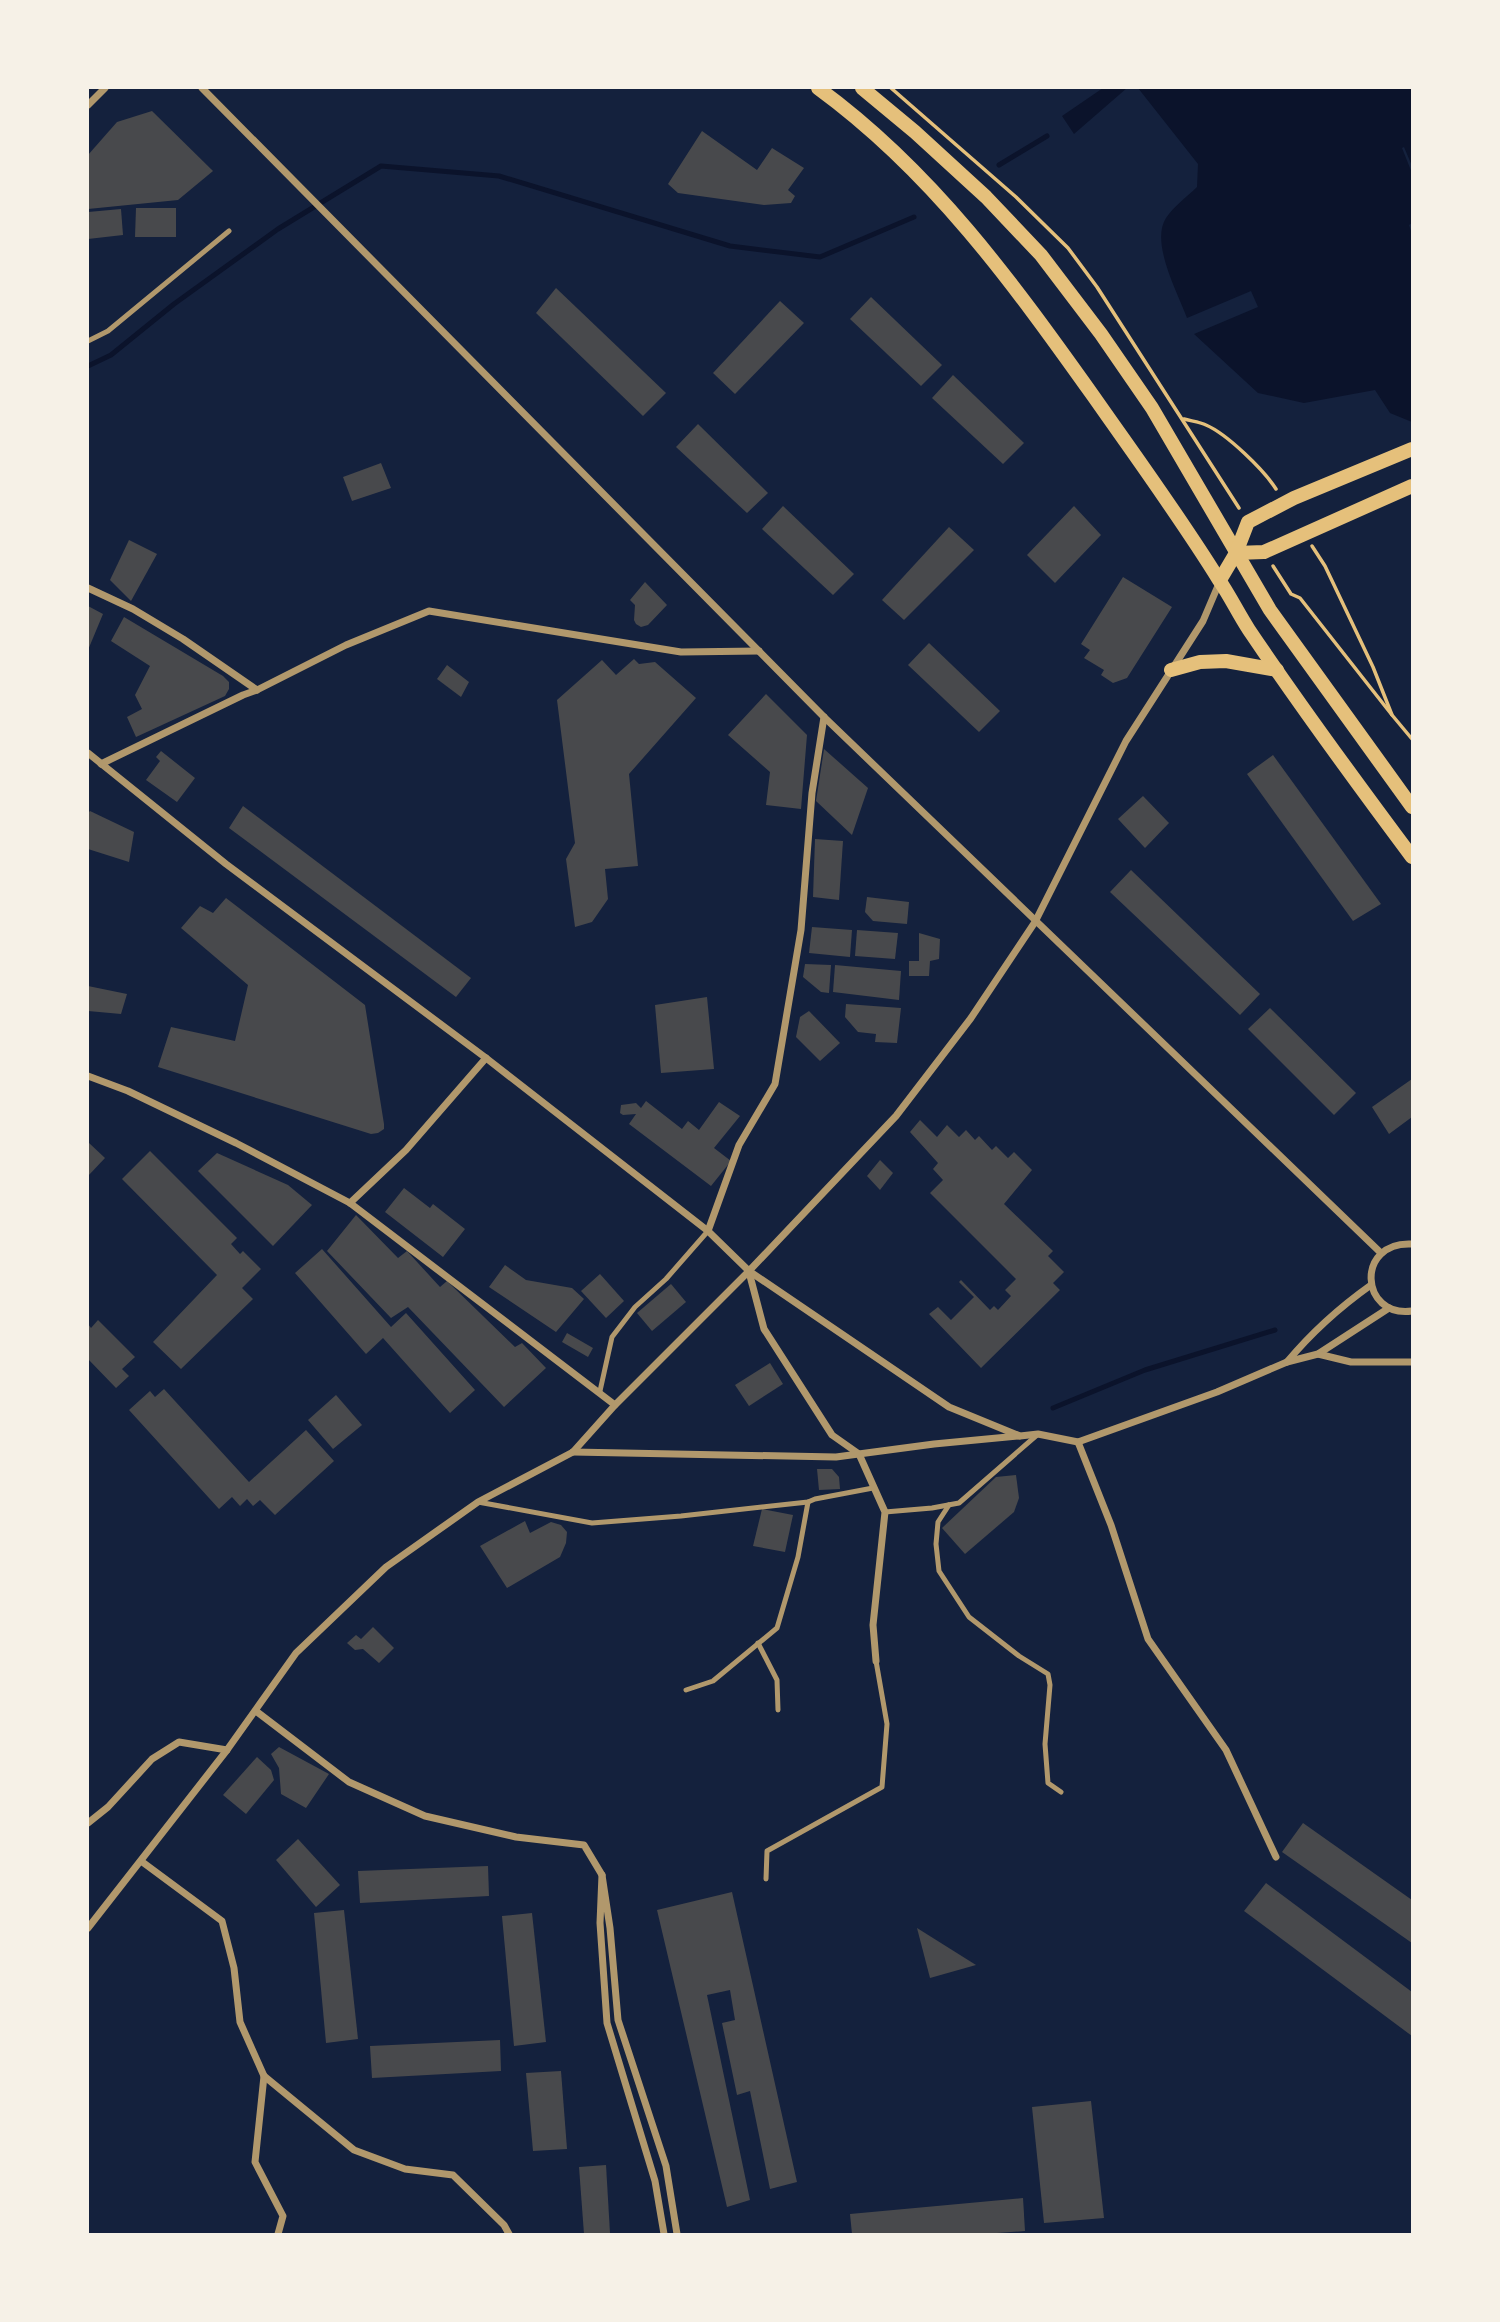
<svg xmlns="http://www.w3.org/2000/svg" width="1500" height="2322" font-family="Montserrat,sans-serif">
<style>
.water{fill:#0b132b}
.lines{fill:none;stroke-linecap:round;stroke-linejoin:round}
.stream{stroke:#0b132b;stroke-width:5}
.building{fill:#48494c}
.path{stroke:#e5c07b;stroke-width:3.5}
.service{stroke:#b1986c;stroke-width:5}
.minor{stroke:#b1986c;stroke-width:7}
.secondary{stroke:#e5c07b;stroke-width:14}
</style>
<rect width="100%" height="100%" fill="#14213d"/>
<g class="water">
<path d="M 1103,88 L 1127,88 L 1074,134 L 1062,116 Z"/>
<path d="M 1138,88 L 1412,88 L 1412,166 L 1404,147 L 1402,148 L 1412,173 L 1412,223 L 1409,225 L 1412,234 L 1412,422 L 1390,413 L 1375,390 L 1304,403 L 1258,393 L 1194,334 L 1258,307 L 1251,291 L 1187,318 C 1178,293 1150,243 1166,218 C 1173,207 1188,196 1197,187 L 1198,164 Z"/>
</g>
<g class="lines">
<g class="stream">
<path d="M 999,165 L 1047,136"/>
<path d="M 88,366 L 111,355 L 174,304 L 278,229 L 381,166 L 499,176 L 730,246 L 820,257 L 914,217"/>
<path d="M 1053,1408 L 1145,1370 L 1275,1330"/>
</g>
</g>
<g class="building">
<path d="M 152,111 L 213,171 L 178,200 L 88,209 L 88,155 L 117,122 Z"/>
<path d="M 702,131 L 757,170 L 772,148 L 804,168 L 788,190 L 795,196 L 791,203 L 764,205 L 678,193 L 668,184 Z"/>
<path d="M 136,208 L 176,208 L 176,237 L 135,237 Z"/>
<path d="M 121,209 L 123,235 L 88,239 L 88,212 Z"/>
<path d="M 556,288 L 666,393 L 643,416 L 536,313 Z"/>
<path d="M 871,297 L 942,365 L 921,386 L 850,319 Z"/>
<path d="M 780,301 L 804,323 L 735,394 L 713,373 Z"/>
<path d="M 953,375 L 1024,443 L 1003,464 L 932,398 Z"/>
<path d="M 698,424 L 768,493 L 747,513 L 676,447 Z"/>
<path d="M 381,463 L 391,488 L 352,501 L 343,477 Z"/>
<path d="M 783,506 L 854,574 L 833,595 L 762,529 Z"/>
<path d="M 1074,506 L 1101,535 L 1055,583 L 1027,555 Z"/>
<path d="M 949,527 L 974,550 L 904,620 L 882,600 Z"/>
<path d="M 129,540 L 157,554 L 131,601 L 110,580 Z"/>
<path d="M 1123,577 L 1172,607 L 1127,678 L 1113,683 L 1101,675 L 1104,670 L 1084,658 L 1090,650 L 1081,644 Z"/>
<path d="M 645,582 L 667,605 L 648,625 L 641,627 L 636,624 L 634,620 L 635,605 L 630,600 Z"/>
<path d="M 88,606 L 103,614 L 88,650 Z"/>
<path d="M 124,617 L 223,676 L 229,682 L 229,689 L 225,696 L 136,737 L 127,717 L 142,709 L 135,695 L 150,666 L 111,641 Z"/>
<path d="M 929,643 L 1000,711 L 979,732 L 908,665 Z"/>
<path d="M 634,659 L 639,664 L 655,662 L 696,698 L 629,774 L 638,866 L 605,869 L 608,899 L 592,922 L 575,927 L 566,859 L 575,843 L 557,700 L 602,660 L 616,675 Z"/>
<path d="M 447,665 L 469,682 L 461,697 L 437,679 Z"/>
<path d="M 766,694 L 807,735 L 801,809 L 766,805 L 770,772 L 728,735 Z"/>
<path d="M 824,749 L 868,788 L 852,835 L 816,801 Z"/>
<path d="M 161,751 L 195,778 L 177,802 L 146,780 L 160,761 L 156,757 Z"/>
<path d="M 1273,755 L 1381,904 L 1353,921 L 1247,774 Z"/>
<path d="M 1143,796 L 1169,823 L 1145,848 L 1118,819 Z"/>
<path d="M 243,806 L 471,978 L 456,997 L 229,828 Z"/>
<path d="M 90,811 L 134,832 L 129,862 L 88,849 L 88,813 Z"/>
<path d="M 815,839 L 843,841 L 839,900 L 813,897 Z"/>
<path d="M 1131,870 L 1260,994 L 1240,1015 L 1110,892 Z"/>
<path d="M 867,897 L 909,902 L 907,924 L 873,921 L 865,912 Z"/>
<path d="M 226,898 L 365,1005 L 384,1124 L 384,1129 L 378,1133 L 371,1134 L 158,1067 L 171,1027 L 235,1041 L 248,985 L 181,928 L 200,906 L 213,913 Z"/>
<path d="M 812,927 L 852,930 L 850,957 L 809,953 Z"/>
<path d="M 857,930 L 898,933 L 895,959 L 855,956 Z"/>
<path d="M 919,933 L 940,939 L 939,959 L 930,961 L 929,976 L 909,976 L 909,961 L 919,961 Z"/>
<path d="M 805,964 L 831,965 L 829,993 L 821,992 L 803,977 Z"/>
<path d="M 835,965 L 901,971 L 899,1000 L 833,992 Z"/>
<path d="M 88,986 L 127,994 L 121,1014 L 88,1011 Z"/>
<path d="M 707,997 L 714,1069 L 661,1073 L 655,1005 Z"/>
<path d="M 846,1004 L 901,1008 L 897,1043 L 875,1042 L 876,1034 L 858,1032 L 845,1017 Z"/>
<path d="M 1270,1008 L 1356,1093 L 1334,1115 L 1248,1029 Z"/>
<path d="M 809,1011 L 840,1043 L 820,1061 L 796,1037 L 800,1017 Z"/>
<path d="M 1412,1079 L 1412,1117 L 1389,1134 L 1372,1107 Z"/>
<path d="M 646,1101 L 682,1129 L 688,1121 L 699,1130 L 719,1102 L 740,1116 L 714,1148 L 731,1161 L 711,1186 L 629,1124 L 636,1114 L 623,1115 L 620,1113 L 621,1105 L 636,1103 L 641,1108 Z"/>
<path d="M 920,1120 L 937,1137 L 947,1125 L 959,1137 L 966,1130 L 975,1140 L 979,1136 L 992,1150 L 996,1146 L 1008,1158 L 1014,1152 L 1032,1170 L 1004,1204 L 1053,1251 L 1048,1256 L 1064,1272 L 1053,1283 L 1060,1290 L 981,1368 L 929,1314 L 938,1307 L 951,1320 L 974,1297 L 959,1282 L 961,1280 L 990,1310 L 994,1306 L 998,1310 L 1011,1296 L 1005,1290 L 1016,1279 L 930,1193 L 943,1180 L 933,1169 L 938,1163 L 910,1132 Z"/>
<path d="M 88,1142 L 105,1158 L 88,1176 Z"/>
<path d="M 150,1151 L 237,1238 L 231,1244 L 240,1254 L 243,1251 L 261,1269 L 242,1288 L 253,1299 L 181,1369 L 153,1342 L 217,1275 L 122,1179 Z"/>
<path d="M 217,1153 L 288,1185 L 312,1205 L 273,1246 L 198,1171 Z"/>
<path d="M 880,1160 L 893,1173 L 880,1190 L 867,1176 Z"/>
<path d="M 404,1188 L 430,1208 L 433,1204 L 465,1229 L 443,1257 L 385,1212 Z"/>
<path d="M 356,1215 L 398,1258 L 407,1251 L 440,1287 L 447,1281 L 515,1347 L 522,1343 L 546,1368 L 504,1407 L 408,1307 L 391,1318 L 327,1251 Z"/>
<path d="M 322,1249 L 391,1327 L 406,1313 L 475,1390 L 450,1413 L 383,1338 L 366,1354 L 295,1273 Z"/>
<path d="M 505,1265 L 526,1280 L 572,1288 L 584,1299 L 556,1332 L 489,1287 Z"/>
<path d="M 600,1274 L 624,1301 L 606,1318 L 581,1291 Z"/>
<path d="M 671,1284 L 686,1302 L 652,1331 L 637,1313 Z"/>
<path d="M 98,1320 L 135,1357 L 122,1369 L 129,1376 L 116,1388 L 88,1359 L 88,1324 L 91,1328 Z"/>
<path d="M 567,1333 L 593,1348 L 588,1357 L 562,1342 Z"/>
<path d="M 770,1363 L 783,1384 L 749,1406 L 735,1385 Z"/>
<path d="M 164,1389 L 249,1482 L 306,1430 L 334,1461 L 275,1515 L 260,1500 L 253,1506 L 247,1499 L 240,1506 L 232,1497 L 219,1509 L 129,1410 L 150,1391 L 155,1397 Z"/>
<path d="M 336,1395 L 362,1425 L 333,1449 L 308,1420 Z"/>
<path d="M 817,1469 L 832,1469 L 839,1477 L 840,1489 L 819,1490 Z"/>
<path d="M 1016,1475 L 1019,1498 L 1014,1512 L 965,1554 L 942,1528 L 996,1477 Z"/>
<path d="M 762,1509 L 793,1515 L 785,1552 L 753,1546 Z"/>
<path d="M 525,1521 L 530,1533 L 551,1522 L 561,1525 L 567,1532 L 566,1543 L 560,1557 L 507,1588 L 480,1546 Z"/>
<path d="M 373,1627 L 394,1648 L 379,1663 L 363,1649 L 355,1650 L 347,1643 L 356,1635 L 361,1639 Z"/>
<path d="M 279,1747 L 329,1774 L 306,1808 L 281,1794 L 279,1768 L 271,1754 Z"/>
<path d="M 257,1757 L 271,1770 L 274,1780 L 246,1814 L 223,1795 Z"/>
<path d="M 1303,1823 L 1412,1900 L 1412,1943 L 1282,1852 Z"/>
<path d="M 298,1839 L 340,1885 L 316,1907 L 276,1860 Z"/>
<path d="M 488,1866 L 489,1896 L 360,1903 L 358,1871 Z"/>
<path d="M 1266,1883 L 1412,1992 L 1412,2036 L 1244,1911 Z"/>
<path d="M 732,1892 L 797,2182 L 770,2189 L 750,2091 L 737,2095 L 722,2023 L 735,2020 L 730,1990 L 707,1995 L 750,2200 L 727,2207 L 657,1910 Z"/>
<path d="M 344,1910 L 358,2039 L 326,2043 L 314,1913 Z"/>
<path d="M 532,1913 L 546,2042 L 514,2046 L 502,1916 Z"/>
<path d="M 917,1928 L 976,1965 L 930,1978 Z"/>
<path d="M 500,2040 L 501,2071 L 372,2078 L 370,2046 Z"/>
<path d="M 561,2071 L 567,2149 L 533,2151 L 526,2073 Z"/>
<path d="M 1091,2101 L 1104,2218 L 1044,2223 L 1032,2107 Z"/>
<path d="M 606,2165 L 610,2233 L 584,2234 L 579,2167 Z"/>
<path d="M 1023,2198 L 1025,2231 L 983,2234 L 852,2234 L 850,2214 Z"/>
</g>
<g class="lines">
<g class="path">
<path d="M 891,88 L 1016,197 L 1068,248 L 1097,287 L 1239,508"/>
<path d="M 1184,419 C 1191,421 1200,422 1206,425 C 1227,434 1264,470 1276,489"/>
<path d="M 1312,546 L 1325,566 L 1373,667 L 1392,715 L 1412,739"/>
<path d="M 1273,566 L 1291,594 L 1300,598 L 1392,715"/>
</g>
<g class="service">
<path d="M 88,341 L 108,331 L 229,231"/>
<path d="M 600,1391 L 612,1337 L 635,1307 L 666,1279 L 708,1231"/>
<path d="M 478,1502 L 592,1523 L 681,1516 L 808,1502 L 815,1499 L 873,1488"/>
<path d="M 949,1505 L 938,1522 L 936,1544 L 939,1571 L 969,1617 L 1019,1656 L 1048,1674 L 1050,1685 L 1045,1744 L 1048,1783 L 1061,1792"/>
<path d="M 885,1512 L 932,1508 L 959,1503 L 1037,1435"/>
<path d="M 758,1643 L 777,1680 L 778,1710"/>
<path d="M 686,1690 L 713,1681 L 777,1628 L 798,1557 L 808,1502"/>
<path d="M 766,1879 L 767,1851 L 882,1787 L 887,1724 L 876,1661"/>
</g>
<g class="minor">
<path d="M 202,88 L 824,717 L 1381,1253"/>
<path d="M 88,105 L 105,88"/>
<path d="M 88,588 L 133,609 L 183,639 L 257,690"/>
<path d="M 88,753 L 226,864 L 486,1058 L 708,1231 L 749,1271 L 949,1407 L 1020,1436 L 1038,1434 L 1078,1442 L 1217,1392 L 1287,1362 L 1318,1354 L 1389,1308"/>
<path d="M 101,764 L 243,695 L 257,690 L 346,645 L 429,611 L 681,652 L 759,651"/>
<path d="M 88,1076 L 128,1091 L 236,1143 L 350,1203 L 615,1405"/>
<path d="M 350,1203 L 406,1150 L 486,1058"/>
<path d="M 708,1231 L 739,1145 L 775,1084 L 801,930 L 812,793 L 824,717"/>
<path d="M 1412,1244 C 1355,1241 1360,1318 1412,1311"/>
<path d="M 749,1272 L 764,1329 L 832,1435 L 859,1454 L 885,1512 L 873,1625 L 876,1661"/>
<path d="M 1318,1354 L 1351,1362 L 1412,1362"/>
<path d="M 1287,1362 C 1312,1332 1340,1307 1371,1285"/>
<path d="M 1078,1442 L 1111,1525 L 1148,1639 L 1226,1750 L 1276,1857"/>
<path d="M 573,1452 L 836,1457 L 934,1444 L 1019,1436"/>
<path d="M 256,1711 L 349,1782 L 425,1816 L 516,1837 L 584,1845 L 602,1875"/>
<path d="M 88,1823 L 108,1807 L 152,1759 L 179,1742 L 227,1750"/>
<path d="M 141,1861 L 222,1921 L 234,1968 L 240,2022 L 264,2076 L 354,2150 L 405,2169 L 453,2175 L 504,2225 L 509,2234"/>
<path d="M 88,1928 L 227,1750 L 296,1653 L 386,1567 L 478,1502 L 573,1452 L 615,1405 L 749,1271 L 896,1116 L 971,1018 L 1035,922 L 1126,741 L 1203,621 L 1220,581"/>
<path d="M 264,2076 L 255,2162 L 283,2216 L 278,2234"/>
<path d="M 664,2234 L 655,2181 L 607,2023 L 600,1923 L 602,1875 L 610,1928 L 618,2020 L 666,2166 L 677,2234"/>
</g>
<g class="secondary">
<path d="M 818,88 C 933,172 1012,282 1094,397 C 1136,457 1180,517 1219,580 C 1230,596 1238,613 1249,630 C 1301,707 1356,782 1412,857"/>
<path d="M 862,88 L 915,132 L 986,197 L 1041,255 L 1101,334 L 1152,408 L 1270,610 L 1412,807"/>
<path d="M 1236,553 L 1264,552 L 1412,486"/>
<path d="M 1220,580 L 1236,553 L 1248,522 L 1294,498 L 1412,449"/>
<path d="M 1171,670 L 1200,662 L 1226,661 L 1277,670"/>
</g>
</g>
<rect width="1500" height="2322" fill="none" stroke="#f6f1e7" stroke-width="178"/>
</svg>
